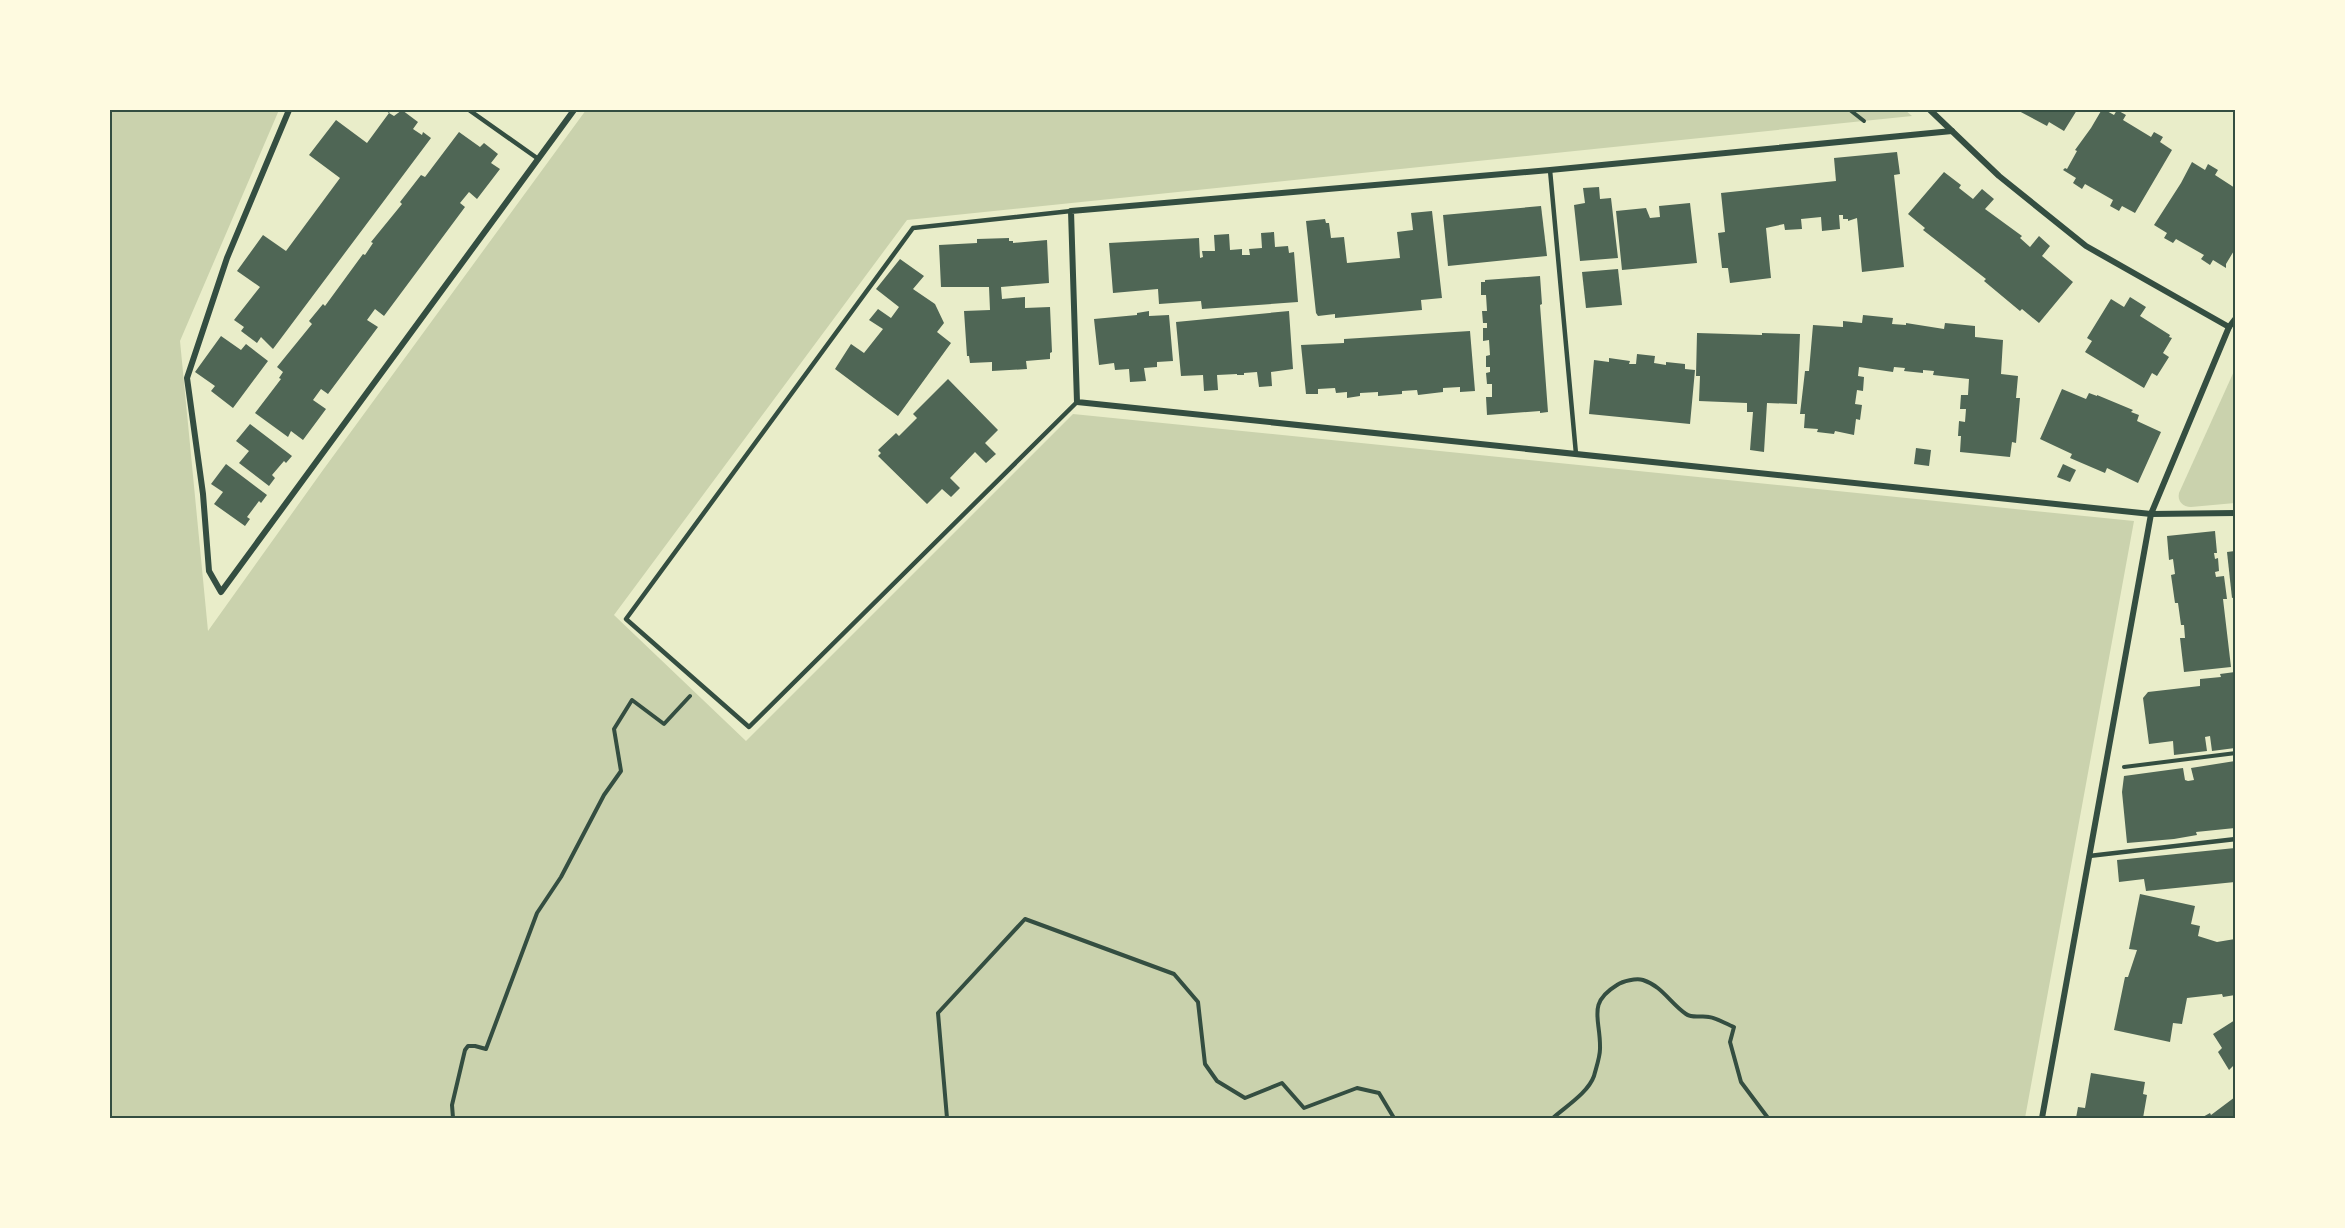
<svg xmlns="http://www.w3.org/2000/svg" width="2345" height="1228" font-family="Jost,sans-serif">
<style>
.green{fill:#cad2ad}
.building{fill:#4f6655}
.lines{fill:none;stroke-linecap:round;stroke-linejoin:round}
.path{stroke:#344e41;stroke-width:4}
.service{stroke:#344e41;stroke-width:4.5}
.minor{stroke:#344e41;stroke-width:6}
.neatline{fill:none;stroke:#344e41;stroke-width:2}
</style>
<rect width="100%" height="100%" fill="#e9edc9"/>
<g class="green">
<path d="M 110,110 L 279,110 L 180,341 L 208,631 L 323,470 L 586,110 L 1905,110 L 1912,116 L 907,220 L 614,615 L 746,741 L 1073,414 L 2134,521 L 2025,1118 L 110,1118 Z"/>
<path d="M 2235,369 L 2235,503 L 2191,507 C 2183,507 2177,501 2179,493 Z"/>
</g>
<g class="building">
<path d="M 385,110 L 391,110 L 389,113 L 394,116 L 402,110 L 418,122 L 413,129 L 422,135 L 423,132 L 431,138 L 273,349 L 261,337 L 257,343 L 241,331 L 244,327 L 234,320 L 260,287 L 237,271 L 263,235 L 286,251 L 340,178 L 309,155 L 336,120 L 367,143 L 389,113 Z"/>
<path d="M 2017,110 L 2077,110 L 2064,131 L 2049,122 L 2047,126 Z"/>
<path d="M 2098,110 L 2105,110 L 2114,115 L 2117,110 L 2126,115 L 2123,120 L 2151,137 L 2154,132 L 2163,137 L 2160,142 L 2172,150 L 2135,213 L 2122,206 L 2119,211 L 2110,206 L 2113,200 L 2085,184 L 2082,189 L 2073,183 L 2076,178 L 2063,170 L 2065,168 L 2067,169 L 2077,151 L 2075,150 L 2091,128 L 2101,111 Z"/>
<path d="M 459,132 L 480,147 L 484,143 L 498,154 L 491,163 L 500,169 L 477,199 L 469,192 L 460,203 L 465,207 L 384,316 L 375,309 L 367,320 L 378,327 L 328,394 L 321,389 L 313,400 L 326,409 L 303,440 L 291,431 L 288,437 L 255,413 L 281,379 L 279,378 L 283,372 L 277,367 L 312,324 L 309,321 L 323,304 L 325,306 L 363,254 L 365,255 L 373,243 L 371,242 L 402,204 L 400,202 L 421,175 L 425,177 Z"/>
<path d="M 1897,152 L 1900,174 L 1894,175 L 1904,267 L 1862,272 L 1857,218 L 1848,221 L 1848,219 L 1843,219 L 1843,215 L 1839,215 L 1840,229 L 1822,231 L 1821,217 L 1801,219 L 1802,229 L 1785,230 L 1784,224 L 1766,228 L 1771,278 L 1730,283 L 1728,268 L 1722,268 L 1718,233 L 1725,232 L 1721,193 L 1836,181 L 1834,158 Z"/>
<path d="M 2192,162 L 2205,170 L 2208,164 L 2218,170 L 2215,175 L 2235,188 L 2235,249 L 2226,264 L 2226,268 L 2213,260 L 2210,265 L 2201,259 L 2204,255 L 2176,239 L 2173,243 L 2164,238 L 2167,233 L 2154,225 L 2181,183 Z"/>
<path d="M 1944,172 L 1961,185 L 1959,188 L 1973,199 L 1982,189 L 1994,199 L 1985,209 L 2022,236 L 2020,238 L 2030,247 L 2039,236 L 2050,246 L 2042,256 L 2073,282 L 2039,323 L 2022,309 L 2020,311 L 1984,281 L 1986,279 L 1923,230 L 1925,228 L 1908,214 Z"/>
<path d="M 1599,187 L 1600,199 L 1611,198 L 1618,258 L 1580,261 L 1574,205 L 1585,203 L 1583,188 Z"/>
<path d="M 1690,203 L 1697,263 L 1622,270 L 1616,211 L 1646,208 L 1650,218 L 1660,217 L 1659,206 Z"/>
<path d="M 1541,206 L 1547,256 L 1448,266 L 1443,215 Z"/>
<path d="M 1432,211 L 1442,298 L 1421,300 L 1422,310 L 1335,318 L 1335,314 L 1318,316 L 1316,313 L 1306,221 L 1325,219 L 1326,223 L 1329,223 L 1331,238 L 1344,237 L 1347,263 L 1400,258 L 1397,232 L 1413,230 L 1411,213 Z"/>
<path d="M 1274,232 L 1275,247 L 1288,246 L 1289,253 L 1294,252 L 1298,302 L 1202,309 L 1201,301 L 1159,304 L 1158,289 L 1113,293 L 1109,243 L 1199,238 L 1200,258 L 1203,257 L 1202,251 L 1215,251 L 1214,235 L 1229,234 L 1230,250 L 1242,249 L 1242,255 L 1250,255 L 1249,249 L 1262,248 L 1261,233 Z"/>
<path d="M 1009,238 L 1009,241 L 1013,241 L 1013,243 L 1047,240 L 1049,283 L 1001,287 L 1002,299 L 1025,297 L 1025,308 L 1050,307 L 1052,352 L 1050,353 L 1050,359 L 1026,361 L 1027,369 L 992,371 L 992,362 L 970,363 L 969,356 L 967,356 L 964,311 L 990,310 L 989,287 L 941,287 L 939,245 L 977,243 L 977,239 Z"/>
<path d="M 900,259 L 924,276 L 913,289 L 935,304 L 944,323 L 937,332 L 951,343 L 898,416 L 835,369 L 851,344 L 864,353 L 883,329 L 869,320 L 878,309 L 891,318 L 899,307 L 876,289 Z"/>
<path d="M 1618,269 L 1622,305 L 1586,308 L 1582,272 Z"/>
<path d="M 1540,276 L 1542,304 L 1540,305 L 1548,412 L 1540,413 L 1540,411 L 1487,415 L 1486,397 L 1492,397 L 1492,384 L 1487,384 L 1486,373 L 1490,372 L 1490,367 L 1486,367 L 1486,356 L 1490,355 L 1489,340 L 1483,341 L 1483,328 L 1487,328 L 1487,323 L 1483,323 L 1482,311 L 1487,311 L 1486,295 L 1481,295 L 1481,282 L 1485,282 L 1485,280 Z"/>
<path d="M 2130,297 L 2146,307 L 2140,316 L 2170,335 L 2169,337 L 2172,338 L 2163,353 L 2169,357 L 2157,376 L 2152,373 L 2144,388 L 2085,352 L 2092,341 L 2087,338 L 2111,299 L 2124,307 Z"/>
<path d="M 1149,311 L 1149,316 L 1169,315 L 1173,361 L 1157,362 L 1157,367 L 1144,368 L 1146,381 L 1130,382 L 1129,369 L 1115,370 L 1114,363 L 1099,365 L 1094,319 L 1137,315 L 1137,313 Z"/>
<path d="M 1289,311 L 1293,369 L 1271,372 L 1272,386 L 1259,387 L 1257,372 L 1244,373 L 1244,375 L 1237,375 L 1237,374 L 1217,375 L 1218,390 L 1204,391 L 1203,375 L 1181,376 L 1176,322 Z"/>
<path d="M 1863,315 L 1893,318 L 1892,324 L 1906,325 L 1906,323 L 1944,329 L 1945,323 L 1975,326 L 1975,337 L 2003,340 L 2001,374 L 2018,376 L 2016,398 L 2020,398 L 2016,443 L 2012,442 L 2010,457 L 1960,452 L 1961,436 L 1958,436 L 1959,421 L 1965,422 L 1966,409 L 1960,409 L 1961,395 L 1968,395 L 1969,379 L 1933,375 L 1934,371 L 1923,370 L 1923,373 L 1904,371 L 1905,368 L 1894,367 L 1893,372 L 1859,367 L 1858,376 L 1864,377 L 1863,391 L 1857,390 L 1855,404 L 1862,405 L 1860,420 L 1856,419 L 1854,435 L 1835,431 L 1834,434 L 1817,432 L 1818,429 L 1804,428 L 1805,414 L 1800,414 L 1805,371 L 1809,371 L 1813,325 L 1843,327 L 1843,321 L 1862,323 Z"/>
<path d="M 1470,331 L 1475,391 L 1460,392 L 1460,387 L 1443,388 L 1443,392 L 1418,395 L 1417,390 L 1402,391 L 1402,394 L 1378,396 L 1378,392 L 1360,393 L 1360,396 L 1347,398 L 1347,392 L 1336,393 L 1335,388 L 1318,389 L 1318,394 L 1306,394 L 1301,345 L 1344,343 L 1344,339 Z"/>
<path d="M 1697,333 L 1762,335 L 1762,333 L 1800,334 L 1797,404 L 1767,403 L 1764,452 L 1750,450 L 1753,412 L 1747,412 L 1747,403 L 1699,401 L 1700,376 L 1696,376 Z"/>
<path d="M 221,336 L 241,350 L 246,344 L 268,361 L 233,408 L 211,391 L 215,386 L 195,372 Z"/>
<path d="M 1637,354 L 1655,356 L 1654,363 L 1666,365 L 1666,362 L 1685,364 L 1685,369 L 1695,370 L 1690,424 L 1589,414 L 1594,360 L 1609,362 L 1609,358 L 1630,361 L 1629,364 L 1636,364 Z"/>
<path d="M 948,379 L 998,430 L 985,443 L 996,454 L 986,463 L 975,452 L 950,478 L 960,488 L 951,497 L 942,489 L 927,504 L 878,456 L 881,453 L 878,450 L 896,433 L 899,436 L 917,418 L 913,414 Z"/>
<path d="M 2062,389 L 2086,399 L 2089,393 L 2097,396 L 2097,395 L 2133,410 L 2131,412 L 2139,415 L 2137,421 L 2161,432 L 2138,483 L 2107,468 L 2105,473 L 2070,458 L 2072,454 L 2040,439 Z"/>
<path d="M 250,424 L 292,456 L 286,463 L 284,461 L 272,475 L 275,478 L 269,486 L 239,463 L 249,451 L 236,441 Z"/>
<path d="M 1916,448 L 1931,450 L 1929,466 L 1914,464 Z"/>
<path d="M 226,464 L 267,495 L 261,503 L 259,501 L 247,517 L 250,519 L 245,526 L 214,504 L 223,492 L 211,484 Z"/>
<path d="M 2063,464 L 2076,470 L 2070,482 L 2057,477 Z"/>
<path d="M 2215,531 L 2217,553 L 2214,553 L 2215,559 L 2218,558 L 2219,571 L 2215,572 L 2216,577 L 2224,576 L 2227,599 L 2223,599 L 2231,667 L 2184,672 L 2180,638 L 2185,638 L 2184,625 L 2181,625 L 2178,603 L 2175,603 L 2171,575 L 2175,574 L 2173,559 L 2169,560 L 2167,536 Z"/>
<path d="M 2235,551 L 2235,597 L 2232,598 L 2227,552 Z"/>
<path d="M 2235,672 L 2235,748 L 2212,751 L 2210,736 L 2205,737 L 2207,751 L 2174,755 L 2173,741 L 2149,744 L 2143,698 L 2148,692 L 2200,686 L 2200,679 L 2221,677 L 2220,674 Z"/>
<path d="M 2235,761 L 2235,828 L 2196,832 L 2197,835 L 2174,839 L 2127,843 L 2122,792 L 2124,776 L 2183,768 L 2185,780 L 2188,781 L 2194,780 L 2191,768 Z"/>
<path d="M 2235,848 L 2235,882 L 2146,891 L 2144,879 L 2119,882 L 2117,860 Z"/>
<path d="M 2140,894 L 2195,906 L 2191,924 L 2200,926 L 2198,936 L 2217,942 L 2235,939 L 2235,995 L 2223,997 L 2222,994 L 2187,998 L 2182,1024 L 2173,1023 L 2170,1042 L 2114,1030 L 2125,977 L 2128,977 L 2137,950 L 2129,949 Z"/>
<path d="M 2235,1020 L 2235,1067 L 2234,1065 L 2229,1070 L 2218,1052 L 2222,1048 L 2213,1034 Z"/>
<path d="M 2091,1073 L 2145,1082 L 2143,1094 L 2147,1095 L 2143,1118 L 2076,1118 L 2078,1107 L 2085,1108 Z"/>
<path d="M 2235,1097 L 2235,1118 L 2201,1118 L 2210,1113 L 2211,1115 Z"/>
</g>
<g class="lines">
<g class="path">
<path d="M 1850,110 L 1864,121"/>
<path d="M 2124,767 L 2236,753"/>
<path d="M 453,1118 L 452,1105 L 465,1050 L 468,1046 L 475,1046 L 486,1049 L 537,913 L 561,877 L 604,795 L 621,771 L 614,729 L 632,700 L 664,724 L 690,696"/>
<path d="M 947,1118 L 938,1013 L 1025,919 L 1174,974 L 1198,1002 L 1205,1064 L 1217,1081 L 1245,1098 L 1282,1083 L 1304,1108 L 1357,1088 L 1379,1093 L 1394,1118"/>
<path d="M 1553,1118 C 1565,1107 1588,1093 1594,1076 C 1596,1068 1600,1057 1600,1049 C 1601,1019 1586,1004 1617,985 C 1623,981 1636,978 1643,980 C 1662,986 1671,1004 1686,1014 C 1693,1019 1701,1015 1709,1017 C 1717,1018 1726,1024 1734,1027 L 1730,1042 L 1741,1082 L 1768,1118"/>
</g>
<g class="service">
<path d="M 469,110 L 537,158"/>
<path d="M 1550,170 L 1576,454"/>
<path d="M 1071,211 L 913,228 L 626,619 L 749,727 L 1077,402"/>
<path d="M 2089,856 L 2236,839"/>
</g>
<g class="minor">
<path d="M 289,110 L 227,258 L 187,378 L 203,494 L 209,571 L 221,592 L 574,110"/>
<path d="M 1930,110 L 1999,176 L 2086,246 L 2229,327"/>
<path d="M 1952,131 L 1550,170 L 1071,211 L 1077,402 L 2151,514 L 2236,513"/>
<path d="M 2042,1118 L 2151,514 L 2229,327 L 2236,318"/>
</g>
</g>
<rect width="2345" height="1228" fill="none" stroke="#fefae0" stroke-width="222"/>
<rect x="111" y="111" width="2123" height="1006" class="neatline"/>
</svg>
